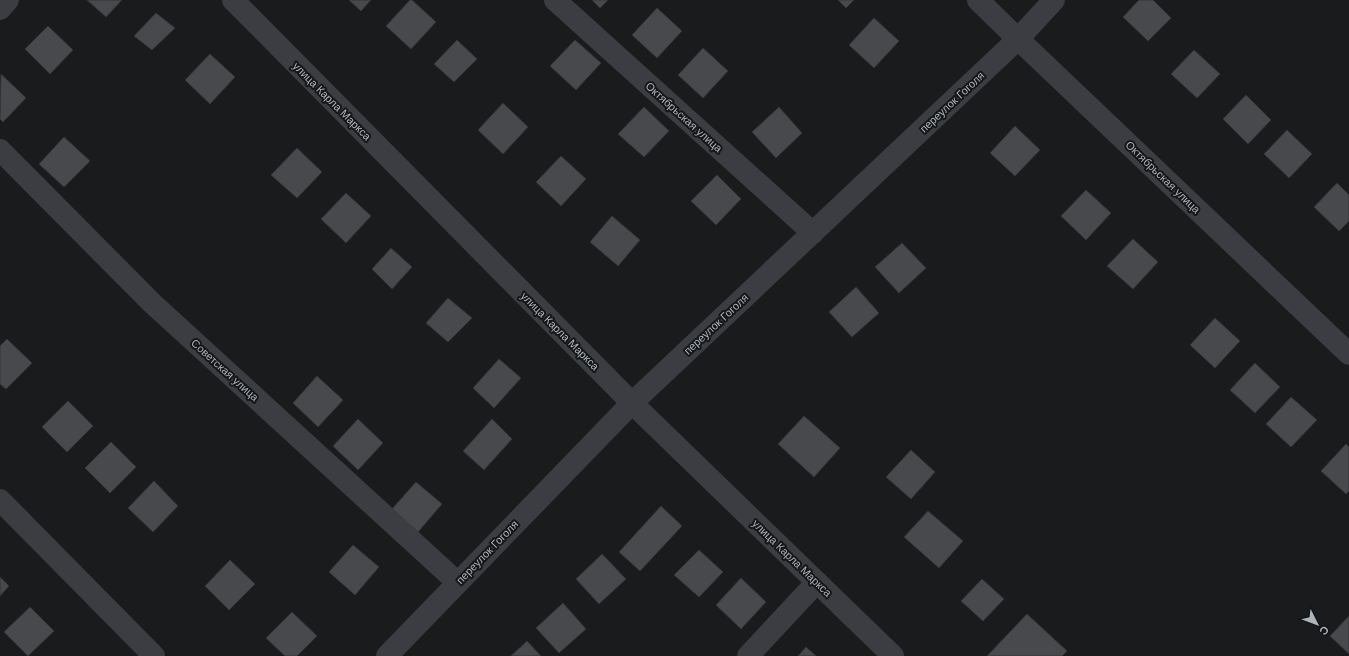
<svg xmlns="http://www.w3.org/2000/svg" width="1349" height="656" font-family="Arial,sans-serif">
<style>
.building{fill:#47494d;stroke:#343539}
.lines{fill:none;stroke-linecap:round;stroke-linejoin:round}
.minor{stroke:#3b3d42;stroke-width:22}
.labels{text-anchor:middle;stroke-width:4;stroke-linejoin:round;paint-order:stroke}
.street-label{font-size:11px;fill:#adb4bc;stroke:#151618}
</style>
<rect width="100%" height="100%" fill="#1a1b1d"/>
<g class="building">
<path d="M 87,0 L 122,0 L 106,17 Z"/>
<path d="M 349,0 L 371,0 L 361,11 Z"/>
<path d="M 410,0 L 412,0 L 436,22 L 411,49 L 386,26 Z"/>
<path d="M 592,0 L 608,0 L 600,8 Z"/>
<path d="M 838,0 L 854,0 L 846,8 Z"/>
<path d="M 1139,0 L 1153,0 L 1171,18 L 1148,41 L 1123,17 Z"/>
<path d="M 657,8 L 682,31 L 657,58 L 632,35 Z"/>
<path d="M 156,13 L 175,28 L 152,50 L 134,36 Z"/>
<path d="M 874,18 L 899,41 L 874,68 L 849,45 Z"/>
<path d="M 48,26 L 73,50 L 50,74 L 25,49 Z"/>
<path d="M 457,40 L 477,59 L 454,82 L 434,64 Z"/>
<path d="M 575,40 L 601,63 L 576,90 L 550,66 Z"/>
<path d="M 703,48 L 728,71 L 703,98 L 678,75 Z"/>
<path d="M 1194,50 L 1220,74 L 1197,98 L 1171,74 Z"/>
<path d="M 210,54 L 235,77 L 210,104 L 185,80 Z"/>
<path d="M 1,74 L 26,98 L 3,122 L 0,119 Z"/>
<path d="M 1246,95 L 1271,120 L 1248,144 L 1223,119 Z"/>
<path d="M 503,103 L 528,127 L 503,154 L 478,130 Z"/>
<path d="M 644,107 L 669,131 L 644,157 L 618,134 Z"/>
<path d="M 779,107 L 802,133 L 776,158 L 752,132 Z"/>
<path d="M 1015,126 L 1040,150 L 1015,176 L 990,153 Z"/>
<path d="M 1287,130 L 1312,154 L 1289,178 L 1264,154 Z"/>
<path d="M 64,137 L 90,161 L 64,187 L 39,164 Z"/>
<path d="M 297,148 L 322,172 L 297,198 L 271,175 Z"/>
<path d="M 561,156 L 586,179 L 561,206 L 536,182 Z"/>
<path d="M 717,175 L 741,199 L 716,225 L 691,201 Z"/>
<path d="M 1337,183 L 1349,195 L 1349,221 L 1339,231 L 1314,207 Z"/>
<path d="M 1086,190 L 1111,213 L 1086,240 L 1061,216 Z"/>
<path d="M 346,193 L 371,216 L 346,243 L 321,219 Z"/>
<path d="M 612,216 L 640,240 L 618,266 L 590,242 Z"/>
<path d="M 1133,239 L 1158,262 L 1133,289 L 1107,266 Z"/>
<path d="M 902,243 L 926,268 L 899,293 L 875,267 Z"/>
<path d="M 391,248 L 412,267 L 392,289 L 372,269 Z"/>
<path d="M 856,287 L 879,313 L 852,337 L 829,312 Z"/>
<path d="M 448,298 L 472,318 L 448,342 L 426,323 Z"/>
<path d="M 1215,318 L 1240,341 L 1215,368 L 1190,345 Z"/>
<path d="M 7,339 L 32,363 L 6,389 L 0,384 L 0,346 Z"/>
<path d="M 499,359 L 521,378 L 494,408 L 473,388 Z"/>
<path d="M 1255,363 L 1280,387 L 1255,413 L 1230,390 Z"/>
<path d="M 317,376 L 343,400 L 318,427 L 293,403 Z"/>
<path d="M 1291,397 L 1317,420 L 1291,447 L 1266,424 Z"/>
<path d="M 68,401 L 93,426 L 67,452 L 42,427 Z"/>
<path d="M 804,416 L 840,448 L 814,477 L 778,444 Z"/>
<path d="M 358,419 L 383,443 L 358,470 L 333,446 Z"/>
<path d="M 492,419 L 512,439 L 484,470 L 463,451 Z"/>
<path d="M 111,442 L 136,467 L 110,493 L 85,468 Z"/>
<path d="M 1346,444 L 1349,447 L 1349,491 L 1346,494 L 1321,471 Z"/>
<path d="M 911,450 L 935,472 L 911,499 L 886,477 Z"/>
<path d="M 154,481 L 178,506 L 153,532 L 128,508 Z"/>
<path d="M 416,482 L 442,504 L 418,532 L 392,509 Z"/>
<path d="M 661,506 L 682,526 L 640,571 L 619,552 Z"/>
<path d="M 928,511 L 963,541 L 939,568 L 904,537 Z"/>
<path d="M 353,545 L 379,567 L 355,595 L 329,572 Z"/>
<path d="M 699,550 L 723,572 L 699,597 L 674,575 Z"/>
<path d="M 602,554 L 626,579 L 599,604 L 576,579 Z"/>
<path d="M 230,560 L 255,584 L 229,610 L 205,586 Z"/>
<path d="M 0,577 L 9,586 L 0,596 Z"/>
<path d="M 741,578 L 766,602 L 741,629 L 716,605 Z"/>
<path d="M 982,579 L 1004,599 L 983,621 L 961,601 Z"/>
<path d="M 563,603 L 586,629 L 559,653 L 536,628 Z"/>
<path d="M 30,607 L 54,631 L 28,656 L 4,632 Z"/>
<path d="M 292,612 L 317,636 L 297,656 L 285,656 L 266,638 Z"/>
<path d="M 1027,614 L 1067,651 L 1062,656 L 987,656 Z"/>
<path d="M 1349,616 L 1349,654 L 1330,636 Z"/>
<path d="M 527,641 L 541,656 L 511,656 Z"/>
<path d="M 806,647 L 816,656 L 798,656 Z"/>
</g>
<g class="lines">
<g class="minor">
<path d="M 233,0 L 632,403 L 893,656"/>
<path d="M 555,0 L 813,233"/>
<path d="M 978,0 L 1018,39 L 1349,354"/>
<path d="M 0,9 L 8,0"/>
<path d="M 0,150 L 152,303 L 457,582"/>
<path d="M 0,500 L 154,656"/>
<path d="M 387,656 L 632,403 L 1018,39 L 1054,0"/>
<path d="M 748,656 L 817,582"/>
</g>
</g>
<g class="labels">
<g class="street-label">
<text transform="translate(332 101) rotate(45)" y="4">улица Карла Маркса</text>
<text transform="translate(952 102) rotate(-43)" y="4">переулок Гоголя</text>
<text transform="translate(684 117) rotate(42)" y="4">Октябрьская улица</text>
<text transform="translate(1163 177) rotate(44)" y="4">Октябрьская улица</text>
<text transform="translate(716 324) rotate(-43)" y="4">переулок Гоголя</text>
<text transform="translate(560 331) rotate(45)" y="4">улица Карла Маркса</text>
<text transform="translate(225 370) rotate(42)" y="4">Советская улица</text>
<text transform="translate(487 552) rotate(-46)" y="4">переулок Гоголя</text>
<text transform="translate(792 558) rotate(44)" y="4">улица Карла Маркса</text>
</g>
</g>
<g transform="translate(1317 624) rotate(132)" stroke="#151618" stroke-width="3" paint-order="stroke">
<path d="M0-3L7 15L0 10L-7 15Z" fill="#adb4bc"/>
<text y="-6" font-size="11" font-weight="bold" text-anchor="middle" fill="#adb4bc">С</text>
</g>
</svg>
